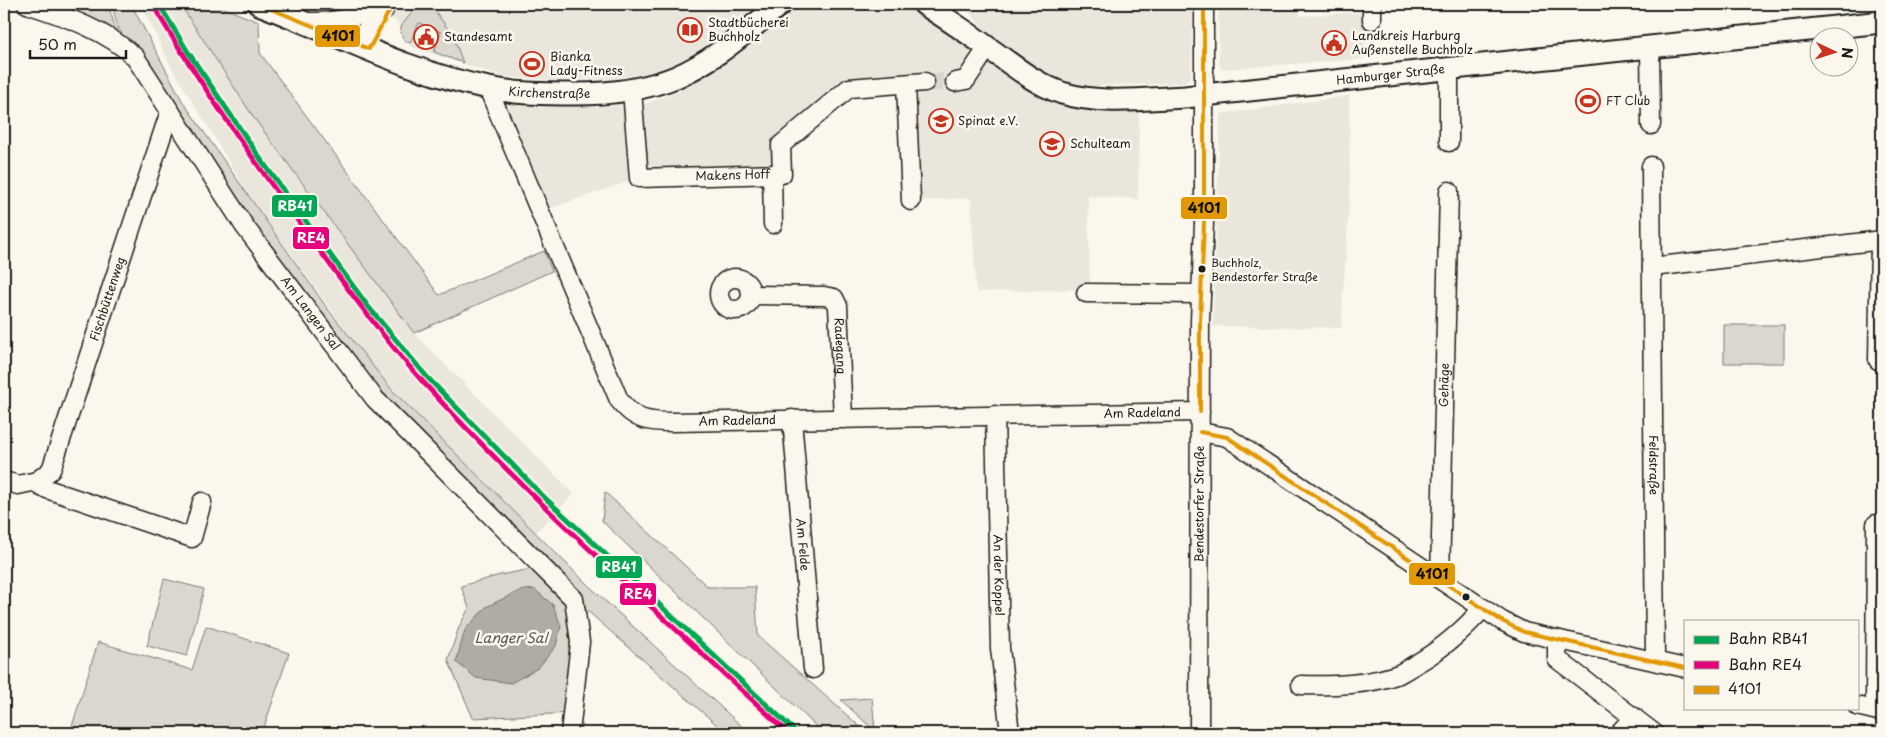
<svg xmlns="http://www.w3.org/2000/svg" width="1886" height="737" font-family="'Playpen Sans',sans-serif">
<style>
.built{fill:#eae6dc}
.green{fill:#dad7ce;stroke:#7b7a75}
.water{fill:#afaca5;stroke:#74726e}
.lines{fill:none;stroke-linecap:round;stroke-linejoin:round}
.minor-tunnel{stroke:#dad6cd;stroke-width:18;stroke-dasharray:18 9;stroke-linecap:butt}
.minor-casing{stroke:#1c1c1c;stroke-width:21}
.major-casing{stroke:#1c1c1c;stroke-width:25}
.minor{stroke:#fbf7ec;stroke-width:18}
.major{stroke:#fbf7ec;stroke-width:21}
.bus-1-casing{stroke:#fbf7ec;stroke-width:8}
.bus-1{stroke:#e19803;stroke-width:4}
.rail-1-casing{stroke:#fbf7ec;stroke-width:9}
.rail-2-casing{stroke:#fbf7ec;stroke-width:9}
.rail-1{stroke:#00a651;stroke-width:5}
.rail-2{stroke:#e5007d;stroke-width:5}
.bus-dot{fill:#1c1c1c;stroke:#fbf7ec;stroke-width:2}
.labels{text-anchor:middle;stroke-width:5;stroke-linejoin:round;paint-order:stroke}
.bus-label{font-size:11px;fill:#1c1c1c;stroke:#fbf7ec;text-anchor:start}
.poi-label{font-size:12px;fill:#1c1c1c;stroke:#fbf7ec;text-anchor:start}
.street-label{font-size:12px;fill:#1c1c1c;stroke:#fbf7ec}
.water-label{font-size:14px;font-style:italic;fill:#575653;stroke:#fbf7ec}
.line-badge{stroke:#fbf7ec;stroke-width:2}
.badge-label{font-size:14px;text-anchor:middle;font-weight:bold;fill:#fff}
.pale-badge-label{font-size:14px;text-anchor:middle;font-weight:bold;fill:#111}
</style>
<rect width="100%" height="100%" fill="#fbf7ec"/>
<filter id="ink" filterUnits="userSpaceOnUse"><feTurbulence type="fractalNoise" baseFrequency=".02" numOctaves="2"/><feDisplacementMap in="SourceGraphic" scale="10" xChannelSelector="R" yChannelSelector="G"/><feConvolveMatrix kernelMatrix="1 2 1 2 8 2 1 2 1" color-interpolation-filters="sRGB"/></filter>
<g filter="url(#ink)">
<g class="built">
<path d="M 141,4 L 180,4 L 254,118 L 414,333 L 574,494 L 535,533 L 392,390 L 351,338 L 252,200 L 168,61 Z"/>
<path d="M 298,4 L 766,4 L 717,44 L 668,69 L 646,74 L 608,79 L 552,80 L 503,77 L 412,47 L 404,40 L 400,32 L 401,25 L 373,5 L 334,14 L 315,12 Z"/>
<path d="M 800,4 L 910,4 L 960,37 L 1027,88 L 1050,100 L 1094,111 L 1139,111 L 1138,199 L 1088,196 L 1090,289 L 976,292 L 971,198 L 911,201 L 905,84 L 849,88 L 782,145 L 782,174 L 639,178 L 548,209 L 510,118 L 508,104 L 590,107 L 645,104 L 677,92 L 726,64 Z"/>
<path d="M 962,4 L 1192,4 L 1191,78 L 1182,83 L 1093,86 L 1070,82 L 1039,69 L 1003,46 L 982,27 Z"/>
<path d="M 1218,4 L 1299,4 L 1300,16 L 1365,12 L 1365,59 L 1221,69 L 1219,63 Z"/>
<path d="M 1349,96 L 1350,188 L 1341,328 L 1213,326 L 1220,114 Z"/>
</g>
<g class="green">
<path d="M 91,4 L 108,4 L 114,24 L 120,35 L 70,13 L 80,10 Z"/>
<path d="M 114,4 L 131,4 L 183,102 L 327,308 L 392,390 L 587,584 L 749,733 L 726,733 L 575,600 L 572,713 L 473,718 L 448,660 L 459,627 L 469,608 L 461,586 L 500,575 L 542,567 L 375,399 L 135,57 C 126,41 112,23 114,4 Z"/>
<path d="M 180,4 L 214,4 L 259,22 L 260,53 L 439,295 L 544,251 L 552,271 L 414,333 L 254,118 Z"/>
<path d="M 419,4 L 430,4 L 453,36 L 463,63 L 434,52 L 441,32 L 419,23 L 410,43 L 404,40 L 400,32 L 402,25 Z"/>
<rect x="1724" y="325" width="60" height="38"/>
<path d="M 605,492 L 708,587 L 755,587 L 758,636 L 867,733 L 823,733 L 602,521 Z"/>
<path d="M 164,579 L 204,589 L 187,656 L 147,646 Z"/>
<path d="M 206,626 L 289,653 L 262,733 L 70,733 L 98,642 L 192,670 Z"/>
<path d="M 872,698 L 875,731 L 841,700 Z"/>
</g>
<path class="water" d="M 534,589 L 553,605 L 561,626 L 556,646 L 538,668 L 511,683 L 476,678 L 456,662 L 465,630 L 486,607 L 519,591 Z"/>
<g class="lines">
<path class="minor-tunnel" d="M 925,82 L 955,82"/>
<defs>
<g id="minor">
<path id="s1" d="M 27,4 C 66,17 104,29 135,57 L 245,227 L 375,399 L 574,599 L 580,642 L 570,733"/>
<path d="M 1372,20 L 1372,4"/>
<path d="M 306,22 C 338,23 358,16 387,4"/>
<path d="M 1650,47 L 1651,125"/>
<path d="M 369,49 C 361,28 369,23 384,10"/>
<path d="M 1449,69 L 1449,142"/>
<path d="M 955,82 L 966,80 L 988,47"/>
<path d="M 906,84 L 911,201"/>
<path id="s2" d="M 488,88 L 619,400 C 635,421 648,422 673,422 L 1200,412"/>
<path id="s3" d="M 632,90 L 639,178 L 782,174 L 781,145 L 849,88 L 925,82"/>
<path id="s4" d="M 1651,166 L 1655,661"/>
<path d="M 772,174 L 773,224"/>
<path d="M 1652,267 L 1882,240"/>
<circle cx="735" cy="294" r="16"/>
<path d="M 1086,293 L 1201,294"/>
<path id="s5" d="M 751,295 L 824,296 L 834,298 L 838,306 L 843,419"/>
<path d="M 1878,360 L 1880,241"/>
<path id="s6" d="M 995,415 L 1000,648 L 1010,733"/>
<path id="s7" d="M 792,419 L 813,669"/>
<path d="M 1200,432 L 1227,437 L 1502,621 L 1524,632 L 1685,668"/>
<path d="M 4,481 L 18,485 L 37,481 L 41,487 L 192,538 L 202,502"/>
<path id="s8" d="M 37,481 L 51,470 L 170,111"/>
<path id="s9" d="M 1440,579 L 1449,191"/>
<path d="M 1557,639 L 1557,659 L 1654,733"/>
<path d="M 1301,685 C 1334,686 1368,685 1399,674 C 1405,671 1411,667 1416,664 C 1442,649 1463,631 1483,608"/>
<path d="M 1857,706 L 1882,712"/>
<path d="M 1875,710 L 1876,524"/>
<path id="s10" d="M 1199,733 L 1200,321 L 1204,223 L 1204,4"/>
<path d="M 1619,733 L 1634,717"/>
</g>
<g id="major">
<path id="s11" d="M 259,4 C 332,32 412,74 489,88 C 518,94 547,94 576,94 C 609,94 644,90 676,77 C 716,60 747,30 781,4"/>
<path id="s12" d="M 924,4 C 945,18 967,32 987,47 C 1012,64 1033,83 1062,93 C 1101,105 1145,99 1185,97 L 1882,22"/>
</g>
</defs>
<use href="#minor" class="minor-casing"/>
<use href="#major" class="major-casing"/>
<use href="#minor" class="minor"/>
<use href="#major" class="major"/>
<defs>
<g id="bus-1">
<path d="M 259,4 L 369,49 L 393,4"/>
<path d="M 1200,412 L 1200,321 L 1204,223 L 1204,4"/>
<path d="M 1200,432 L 1227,437 L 1502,621 L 1524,632 L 1685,668"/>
</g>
</defs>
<use href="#bus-1" class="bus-1-casing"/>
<use href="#bus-1" class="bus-1"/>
<defs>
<path id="rail-1" d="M 159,4 L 188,52 L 262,161 L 367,305 L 427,377 L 542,495 L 797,733"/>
<path id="rail-2" d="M 154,7 C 200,84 251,157 304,229 C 342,281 380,334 423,382 C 537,507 665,618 788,733"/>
</defs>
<use href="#rail-1" class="rail-1-casing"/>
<use href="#rail-2" class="rail-2-casing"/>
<use href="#rail-1" class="rail-1"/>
<use href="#rail-2" class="rail-2"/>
</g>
</g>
<defs>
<symbol id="library-ring" viewBox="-11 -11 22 22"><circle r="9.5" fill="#fbf7ec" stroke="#c8321e" stroke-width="1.5"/><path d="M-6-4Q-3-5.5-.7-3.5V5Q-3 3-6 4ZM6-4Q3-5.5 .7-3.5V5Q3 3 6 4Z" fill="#c8321e"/></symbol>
<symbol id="civic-ring" viewBox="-11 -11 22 22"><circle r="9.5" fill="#fbf7ec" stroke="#c8321e" stroke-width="1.5"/><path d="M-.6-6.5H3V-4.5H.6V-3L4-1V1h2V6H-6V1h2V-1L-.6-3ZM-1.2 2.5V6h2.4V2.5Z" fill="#c8321e"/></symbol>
<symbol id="stadium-ring" viewBox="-11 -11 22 22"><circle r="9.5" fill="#fbf7ec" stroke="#c8321e" stroke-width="1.5"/><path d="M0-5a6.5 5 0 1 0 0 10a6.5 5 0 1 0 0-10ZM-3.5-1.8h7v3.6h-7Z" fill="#c8321e"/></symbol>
<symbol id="school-ring" viewBox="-11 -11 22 22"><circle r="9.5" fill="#fbf7ec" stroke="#c8321e" stroke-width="1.5"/><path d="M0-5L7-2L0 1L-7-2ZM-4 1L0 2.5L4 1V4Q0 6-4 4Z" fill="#c8321e"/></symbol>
</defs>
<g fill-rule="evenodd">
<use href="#library-ring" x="676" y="16" width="28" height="28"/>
<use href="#civic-ring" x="412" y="23" width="28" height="28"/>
<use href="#civic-ring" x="1320" y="29" width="28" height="28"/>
<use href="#stadium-ring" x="518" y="50" width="28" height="28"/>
<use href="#stadium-ring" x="1574" y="87" width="28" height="28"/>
<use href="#school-ring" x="927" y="107" width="28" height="28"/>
<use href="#school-ring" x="1038" y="130" width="28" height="28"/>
</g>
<g class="bus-dot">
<circle cx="1202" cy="269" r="4.5"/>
<circle cx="1466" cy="597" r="4.5"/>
</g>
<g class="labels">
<g class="bus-label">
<text x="1211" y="267">Buchholz,<tspan x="1211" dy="14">Bendestorfer Straße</tspan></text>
</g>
<g class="poi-label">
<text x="708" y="27">Stadtbücherei<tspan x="708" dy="14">Buchholz</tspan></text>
<text x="1352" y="40">Landkreis Harburg<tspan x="1352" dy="14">Außenstelle Buchholz</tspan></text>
<text x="444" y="41">Standesamt</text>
<text x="550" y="61">Bianka<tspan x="550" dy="14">Lady-Fitness</tspan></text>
<text x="1606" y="105">FT Club</text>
<text x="958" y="125">Spinat e.V.</text>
<text x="1070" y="148">Schulteam</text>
</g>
<g class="street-label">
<text dy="4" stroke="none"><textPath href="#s12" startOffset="495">Hamburger Straße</textPath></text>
<text dy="4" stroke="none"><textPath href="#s11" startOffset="306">Kirchenstraße</textPath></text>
<text dy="4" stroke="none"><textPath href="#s3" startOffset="182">Makens Hoff</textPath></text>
<text dy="4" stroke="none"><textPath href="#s8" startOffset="198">Fischbüttenweg</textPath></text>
<text dy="4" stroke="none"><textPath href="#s1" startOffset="432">Am Langen Sal</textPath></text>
<text dy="4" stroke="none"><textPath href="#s5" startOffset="132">Radegang</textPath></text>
<text dy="4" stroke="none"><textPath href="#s9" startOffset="194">Gehäge</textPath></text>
<text dy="4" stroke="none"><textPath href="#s2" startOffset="869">Am Radeland</textPath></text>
<text dy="4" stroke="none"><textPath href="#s2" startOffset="464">Am Radeland</textPath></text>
<text dy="4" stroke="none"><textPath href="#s4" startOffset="299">Feldstraße</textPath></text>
<text dy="4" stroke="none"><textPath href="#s10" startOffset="229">Bendestorfer Straße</textPath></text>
<text dy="4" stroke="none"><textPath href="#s7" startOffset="126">Am Felde</textPath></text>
<text dy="4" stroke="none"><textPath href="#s6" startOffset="160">An der Koppel</textPath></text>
</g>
<g class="water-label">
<text x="511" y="643">Langer Sal</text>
</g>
</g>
<g class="line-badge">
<rect x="314" y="24" width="47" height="24" rx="5" fill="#e19803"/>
<rect x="271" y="194" width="47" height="24" rx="5" fill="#00a651"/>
<rect x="1180" y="196" width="48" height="24" rx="5" fill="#e19803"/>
<rect x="292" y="226" width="38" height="24" rx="5" fill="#e5007d"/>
<rect x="595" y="555" width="48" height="24" rx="5" fill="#00a651"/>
<rect x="1408" y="562" width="48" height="24" rx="5" fill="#e19803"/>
<rect x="619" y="582" width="38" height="24" rx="5" fill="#e5007d"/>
</g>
<g class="badge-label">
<text x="295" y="211">RB41</text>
<text x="311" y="243">RE4</text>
<text x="619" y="572">RB41</text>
<text x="638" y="599">RE4</text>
</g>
<g class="pale-badge-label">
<text x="338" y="41">4101</text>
<text x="1204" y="213">4101</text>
<text x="1432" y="579">4101</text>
</g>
<rect width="1886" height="737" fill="none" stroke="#fbf7ec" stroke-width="20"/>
<rect x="10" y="10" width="1866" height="717" fill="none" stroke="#1c1c1c" stroke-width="2" filter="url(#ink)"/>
<rect x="1684" y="620" width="175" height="90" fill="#fbf7ec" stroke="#a29f99"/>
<rect x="1694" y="636" width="25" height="8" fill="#00a651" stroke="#a29f99"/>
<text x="1728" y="644" font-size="15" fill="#1c1c1c">Bahn RB41</text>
<rect x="1694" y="661" width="25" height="8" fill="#e5007d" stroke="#a29f99"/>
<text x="1728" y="670" font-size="15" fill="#1c1c1c">Bahn RE4</text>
<rect x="1694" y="686" width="25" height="8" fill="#e19803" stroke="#a29f99"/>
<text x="1728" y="694" font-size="15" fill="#1c1c1c">4101</text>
<g transform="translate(1834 52) rotate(94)"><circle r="24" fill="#fbf7ec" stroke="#a29f99"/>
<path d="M0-4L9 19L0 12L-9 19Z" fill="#c8321e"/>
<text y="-8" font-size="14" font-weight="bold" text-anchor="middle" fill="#1c1c1c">N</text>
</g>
<path d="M30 50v8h96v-8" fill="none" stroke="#1c1c1c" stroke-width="2.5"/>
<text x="38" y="50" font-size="15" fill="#1c1c1c" stroke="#fbf7ec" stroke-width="4" paint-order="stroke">50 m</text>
</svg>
